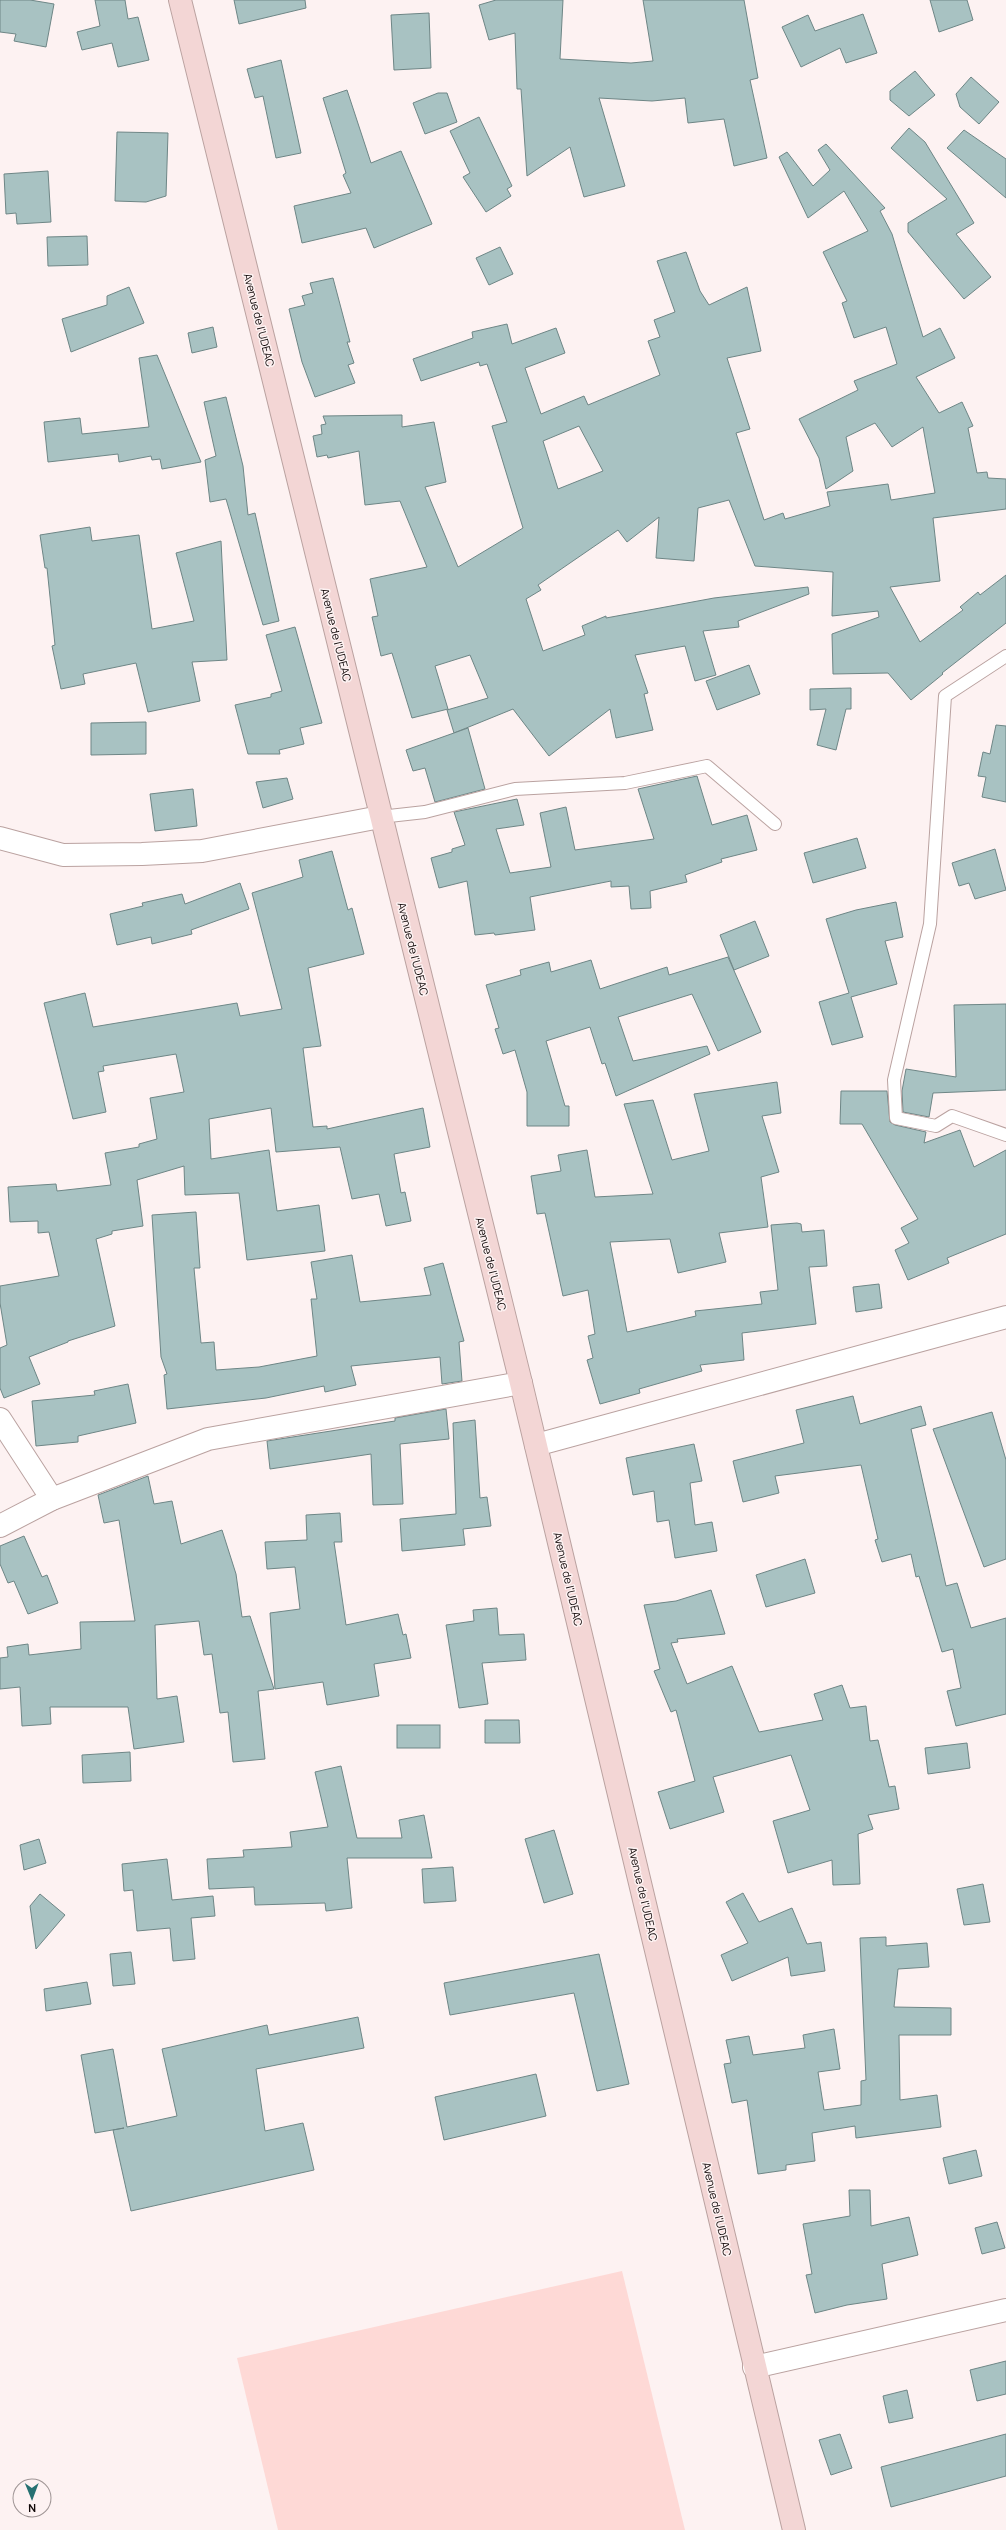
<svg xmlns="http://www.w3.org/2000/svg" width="1006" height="2530" font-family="Manrope,sans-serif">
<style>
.green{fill:#fed9d6}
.building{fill:#a8c2c2;stroke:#6e8686;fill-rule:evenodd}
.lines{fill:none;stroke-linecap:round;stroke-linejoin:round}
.service-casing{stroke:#baa2a0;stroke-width:14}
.minor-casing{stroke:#baa2a0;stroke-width:24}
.secondary-casing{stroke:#baa2a0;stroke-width:24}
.service{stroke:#fff;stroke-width:12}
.minor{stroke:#fff;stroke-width:22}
.secondary{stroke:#f3d6d5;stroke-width:22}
.labels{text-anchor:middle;stroke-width:3;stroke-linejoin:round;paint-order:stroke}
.street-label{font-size:11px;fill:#110909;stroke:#fdf2f2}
</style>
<rect width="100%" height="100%" fill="#fdf2f2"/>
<path class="green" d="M 622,2271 L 685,2530 L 278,2530 L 237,2358 Z"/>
<g class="building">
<path d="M 0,0 L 30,0 L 54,4 L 46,47 L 14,41 L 16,34 L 0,32 Z"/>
<path d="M 95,0 L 125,0 L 128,19 L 138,17 L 149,60 L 118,67 L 112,43 L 82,50 L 77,32 L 100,26 Z"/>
<path d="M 234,0 L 305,0 L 306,8 L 239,24 Z"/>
<path d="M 496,0 L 563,0 L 560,59 L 631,63 L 653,61 L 643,0 L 744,0 L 758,78 L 750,80 L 767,158 L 734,166 L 724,119 L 688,123 L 685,98 L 652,101 L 599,98 L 625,186 L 584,197 L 570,147 L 527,176 L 521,89 L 517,89 L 515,33 L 489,40 L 479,5 Z"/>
<path d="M 930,0 L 967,0 L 973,20 L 939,32 Z"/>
<path d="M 429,13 L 431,68 L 394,70 L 391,15 Z"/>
<path d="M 863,14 L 877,53 L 846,63 L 840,48 L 801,67 L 782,27 L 808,15 L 815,31 Z"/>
<path d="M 281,60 L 301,153 L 276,158 L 263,96 L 255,98 L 247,69 Z"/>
<path d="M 915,71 L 935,95 L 909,116 L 890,100 L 890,91 Z"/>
<path d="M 971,77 L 999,102 L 979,124 L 960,107 L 956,94 Z"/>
<path d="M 347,90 L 371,163 L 401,151 L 432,224 L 374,248 L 366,228 L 302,243 L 294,206 L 351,193 L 343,175 L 346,173 L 323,98 Z"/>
<path d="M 438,93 L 447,93 L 457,122 L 425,134 L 413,103 Z"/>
<path d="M 479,117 L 512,186 L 507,189 L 511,196 L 486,212 L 463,177 L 470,173 L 450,131 Z"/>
<path d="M 909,128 L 925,142 L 974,223 L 956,234 L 991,277 L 964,299 L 908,232 L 908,223 L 947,199 L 891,148 Z"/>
<path d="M 964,130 L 1006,159 L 1006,198 L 947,148 Z"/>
<path d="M 117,132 L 168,133 L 166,196 L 146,202 L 115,201 Z"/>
<path d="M 826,144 L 885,208 L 880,211 L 892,234 L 923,337 L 940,328 L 955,358 L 916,377 L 939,413 L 962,402 L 973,426 L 968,428 L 977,473 L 987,472 L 988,478 L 1006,479 L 1006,509 L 933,518 L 940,581 L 890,587 L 920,642 L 963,610 L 960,607 L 978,592 L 980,595 L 1006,575 L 1006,623 L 942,673 L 943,674 L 911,700 L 888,673 L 833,674 L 832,634 L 879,617 L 878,611 L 832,616 L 833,572 L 755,566 L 729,500 L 698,508 L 694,561 L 656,558 L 659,517 L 627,542 L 618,530 L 538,585 L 541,590 L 526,599 L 543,651 L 585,635 L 582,626 L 606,616 L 606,618 L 714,598 L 808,587 L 809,594 L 738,621 L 739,627 L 703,631 L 716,675 L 695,681 L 685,646 L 635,655 L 648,693 L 644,694 L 653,730 L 616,738 L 610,709 L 549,756 L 513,709 L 454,733 L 447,710 L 488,698 L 470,655 L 435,666 L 448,709 L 412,718 L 392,653 L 381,656 L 372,617 L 378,616 L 370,579 L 427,567 L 400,501 L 365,505 L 359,451 L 328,458 L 327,455 L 317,457 L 313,436 L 322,434 L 321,425 L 326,424 L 323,416 L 402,415 L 402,427 L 434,422 L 446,482 L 425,487 L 458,567 L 523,528 L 492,426 L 507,422 L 487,364 L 480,366 L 479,362 L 421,381 L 413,359 L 473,338 L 472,332 L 507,324 L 512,344 L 556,328 L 565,353 L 525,368 L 541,414 L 584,396 L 588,405 L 660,375 L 648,341 L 660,337 L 654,320 L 675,312 L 657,261 L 686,252 L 700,291 L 709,305 L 747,287 L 761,351 L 727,358 L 750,429 L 736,433 L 764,520 L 783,513 L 785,519 L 830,506 L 827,492 L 888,484 L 891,500 L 935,493 L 923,427 L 892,447 L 875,423 L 846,437 L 853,471 L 826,489 L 819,458 L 799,419 L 858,390 L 854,381 L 897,364 L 886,327 L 854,338 L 842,303 L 847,301 L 823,252 L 868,231 L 844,191 L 808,218 L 779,157 L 787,152 L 813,186 L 830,170 L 818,150 ZM 579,426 L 603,471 L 558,489 L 543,441 Z"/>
<path d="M 48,171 L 51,222 L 17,224 L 16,213 L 6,214 L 4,174 Z"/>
<path d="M 87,236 L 88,265 L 48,266 L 47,237 Z"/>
<path d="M 500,247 L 513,274 L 489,285 L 476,258 Z"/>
<path d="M 333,278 L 350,342 L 347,342 L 354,363 L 348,365 L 355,383 L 315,397 L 302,362 L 289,309 L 305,305 L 302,296 L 313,293 L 310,283 Z"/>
<path d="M 129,287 L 144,323 L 71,352 L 62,319 L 107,305 L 107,296 Z"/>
<path d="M 213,327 L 217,347 L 192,353 L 188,333 Z"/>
<path d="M 157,355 L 201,462 L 162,469 L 160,459 L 152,460 L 151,456 L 119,462 L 118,454 L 48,462 L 44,422 L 80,418 L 82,434 L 149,427 L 139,358 Z"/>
<path d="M 226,397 L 243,466 L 248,515 L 255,513 L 279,621 L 263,625 L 226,499 L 210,502 L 205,460 L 216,456 L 204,402 Z"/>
<path d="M 90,527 L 92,541 L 139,535 L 152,629 L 194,621 L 176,553 L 221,541 L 227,660 L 192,662 L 200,701 L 148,712 L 136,663 L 83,674 L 85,684 L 61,689 L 52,646 L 55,645 L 47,568 L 45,568 L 40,535 Z"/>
<path d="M 295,627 L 322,723 L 300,728 L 304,744 L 279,750 L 280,754 L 248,754 L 235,705 L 271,697 L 271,694 L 282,691 L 266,635 Z"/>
<path d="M 749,665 L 760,694 L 717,710 L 706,681 Z"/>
<path d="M 851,688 L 851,709 L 846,709 L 836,750 L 817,745 L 826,709 L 810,710 L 810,689 Z"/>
<path d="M 146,722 L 146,754 L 91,755 L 91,723 Z"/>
<path d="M 996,725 L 1006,726 L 1006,802 L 982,797 L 986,777 L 978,776 L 983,752 L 990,754 Z"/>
<path d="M 468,728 L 485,789 L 435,802 L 425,768 L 413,771 L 406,750 Z"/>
<path d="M 697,776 L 712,825 L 747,815 L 757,850 L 721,859 L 722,862 L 685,875 L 687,882 L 650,891 L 651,908 L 631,909 L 629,886 L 611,887 L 611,881 L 530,897 L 535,930 L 495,935 L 494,933 L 475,935 L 467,881 L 439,888 L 431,858 L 452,852 L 452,849 L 465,845 L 454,812 L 517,799 L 524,825 L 496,829 L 510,873 L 551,867 L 540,813 L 566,807 L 575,850 L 654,839 L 638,789 Z"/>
<path d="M 287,778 L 293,799 L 263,808 L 256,782 Z"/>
<path d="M 193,789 L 197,826 L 155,831 L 150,794 Z"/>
<path d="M 857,838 L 866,868 L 813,883 L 804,853 Z"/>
<path d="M 995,849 L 1006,890 L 975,899 L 969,883 L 959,886 L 952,863 Z"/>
<path d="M 332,851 L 348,910 L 352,908 L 364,954 L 308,968 L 321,1046 L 303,1048 L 313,1127 L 327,1126 L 327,1129 L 423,1108 L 430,1147 L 394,1154 L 401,1193 L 405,1192 L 411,1221 L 386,1226 L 379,1194 L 352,1199 L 340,1147 L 276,1152 L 271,1108 L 209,1119 L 211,1159 L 269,1150 L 277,1211 L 319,1205 L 325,1251 L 247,1260 L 239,1193 L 185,1195 L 184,1166 L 137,1180 L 143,1226 L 112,1231 L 112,1234 L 96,1239 L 115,1326 L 68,1341 L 68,1342 L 29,1357 L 40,1384 L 4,1398 L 0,1388 L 0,1348 L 7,1345 L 0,1303 L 0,1286 L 59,1276 L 49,1232 L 38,1233 L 38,1221 L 10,1222 L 8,1187 L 56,1184 L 57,1191 L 111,1185 L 105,1153 L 139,1147 L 139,1144 L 157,1139 L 150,1098 L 184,1092 L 176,1054 L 103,1066 L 104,1071 L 98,1072 L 106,1112 L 73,1119 L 44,1003 L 85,993 L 93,1027 L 237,1003 L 240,1016 L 282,1009 L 252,893 L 303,877 L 299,860 Z"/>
<path d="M 240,883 L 249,909 L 191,930 L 192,934 L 152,944 L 151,937 L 117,945 L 110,914 L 143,906 L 142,903 L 182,894 L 185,904 Z"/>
<path d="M 896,902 L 903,937 L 885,941 L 897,984 L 851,997 L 863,1037 L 832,1045 L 819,1002 L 849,993 L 826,919 L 856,910 Z"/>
<path d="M 755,921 L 769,956 L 734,970 L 720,935 Z"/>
<path d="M 728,957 L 761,1032 L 718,1051 L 692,994 L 618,1017 L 633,1061 L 707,1046 L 710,1054 L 616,1096 L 605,1063 L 602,1064 L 590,1027 L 546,1041 L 565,1106 L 569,1106 L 569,1126 L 527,1126 L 527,1092 L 515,1050 L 503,1054 L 495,1029 L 499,1028 L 486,985 L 521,975 L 520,970 L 549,962 L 551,972 L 591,960 L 600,989 L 667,967 L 669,975 Z"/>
<path d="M 1006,1004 L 1006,1090 L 933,1093 L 929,1117 L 903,1112 L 902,1091 L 906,1069 L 956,1077 L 954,1005 Z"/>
<path d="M 777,1082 L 781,1113 L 762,1116 L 779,1172 L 761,1177 L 768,1227 L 719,1233 L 726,1262 L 678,1273 L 670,1239 L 610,1242 L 627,1332 L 696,1316 L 695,1311 L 762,1304 L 760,1292 L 778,1290 L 771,1225 L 797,1223 L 801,1224 L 802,1232 L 824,1230 L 827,1266 L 809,1267 L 816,1324 L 742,1333 L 744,1360 L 700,1365 L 702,1371 L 639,1389 L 640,1393 L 600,1404 L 587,1360 L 593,1358 L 588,1336 L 595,1334 L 588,1290 L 563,1296 L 545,1213 L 537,1214 L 531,1176 L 561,1171 L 558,1155 L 587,1150 L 595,1197 L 653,1194 L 624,1104 L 653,1100 L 672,1160 L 709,1151 L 694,1094 Z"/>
<path d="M 841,1091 L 887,1091 L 890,1122 L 895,1125 L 926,1132 L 924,1143 L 960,1130 L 974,1167 L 1006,1150 L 1006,1234 L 947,1258 L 949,1263 L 908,1280 L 895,1250 L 909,1243 L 901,1228 L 918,1219 L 862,1124 L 840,1124 Z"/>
<path d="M 196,1212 L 200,1268 L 194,1268 L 201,1343 L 214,1342 L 216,1370 L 259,1367 L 317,1356 L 311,1299 L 317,1299 L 311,1262 L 352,1255 L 360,1302 L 431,1295 L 424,1268 L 443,1263 L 464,1341 L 459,1342 L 462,1381 L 442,1384 L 440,1357 L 351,1366 L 356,1385 L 325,1392 L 324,1386 L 266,1398 L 167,1409 L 164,1375 L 167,1374 L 161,1357 L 152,1215 Z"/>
<path d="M 879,1284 L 882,1308 L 856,1312 L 853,1287 Z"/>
<path d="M 128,1384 L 136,1423 L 78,1436 L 78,1442 L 36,1446 L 32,1401 L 95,1395 L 94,1391 Z"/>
<path d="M 853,1396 L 860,1424 L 921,1406 L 926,1425 L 911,1429 L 946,1586 L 957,1583 L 971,1628 L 1006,1618 L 1006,1714 L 956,1726 L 947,1691 L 961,1688 L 953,1649 L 942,1652 L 919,1576 L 916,1577 L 911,1554 L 882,1562 L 875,1540 L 878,1539 L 861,1465 L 775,1476 L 779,1493 L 743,1502 L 733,1461 L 804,1443 L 796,1410 Z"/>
<path d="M 446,1409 L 449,1439 L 400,1444 L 403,1504 L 373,1505 L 371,1454 L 270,1469 L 267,1441 L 395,1421 L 395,1418 Z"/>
<path d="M 992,1412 L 1006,1460 L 1006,1559 L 984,1567 L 933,1429 Z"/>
<path d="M 475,1420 L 480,1498 L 487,1497 L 491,1526 L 463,1529 L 465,1545 L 402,1551 L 400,1519 L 456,1514 L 453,1423 Z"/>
<path d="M 694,1444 L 702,1481 L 690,1483 L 695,1525 L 712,1522 L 717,1551 L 675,1558 L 669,1520 L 657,1522 L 654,1491 L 633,1495 L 626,1458 Z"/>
<path d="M 148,1476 L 154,1504 L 172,1501 L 181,1544 L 222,1530 L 236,1574 L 242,1617 L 250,1616 L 274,1689 L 258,1691 L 265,1759 L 233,1762 L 228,1712 L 220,1713 L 212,1654 L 204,1655 L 199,1621 L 155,1625 L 157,1699 L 177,1696 L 184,1742 L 134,1749 L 128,1707 L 50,1707 L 51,1724 L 22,1726 L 20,1687 L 0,1689 L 0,1658 L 8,1657 L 7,1647 L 28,1644 L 29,1655 L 81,1649 L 80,1622 L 135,1621 L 119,1520 L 104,1523 L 98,1495 Z"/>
<path d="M 340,1513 L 342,1542 L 334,1542 L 346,1625 L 398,1614 L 403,1635 L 406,1634 L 411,1658 L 374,1664 L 379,1696 L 327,1705 L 323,1682 L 275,1689 L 270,1613 L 300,1609 L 295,1567 L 267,1569 L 265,1542 L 307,1540 L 306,1515 Z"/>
<path d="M 24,1536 L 42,1577 L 47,1575 L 58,1603 L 28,1614 L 14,1581 L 8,1583 L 0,1564 L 0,1546 Z"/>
<path d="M 805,1559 L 815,1593 L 766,1607 L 756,1575 Z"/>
<path d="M 711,1590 L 725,1634 L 677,1639 L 678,1642 L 671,1643 L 687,1684 L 732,1666 L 759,1732 L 823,1720 L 814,1694 L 842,1685 L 850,1708 L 866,1706 L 870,1741 L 878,1740 L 889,1787 L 895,1786 L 899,1809 L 868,1815 L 873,1829 L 858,1834 L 860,1884 L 833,1885 L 832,1860 L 788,1873 L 773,1821 L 810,1810 L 791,1755 L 713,1777 L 724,1812 L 670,1829 L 658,1792 L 695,1781 L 676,1710 L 671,1712 L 654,1671 L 660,1669 L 644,1605 L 676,1601 Z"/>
<path d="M 497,1608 L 499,1635 L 524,1634 L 526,1660 L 482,1663 L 488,1704 L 459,1708 L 446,1625 L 474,1621 L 473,1610 Z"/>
<path d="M 485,1720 L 519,1720 L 520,1743 L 485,1743 Z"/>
<rect x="397" y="1725" width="43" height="23"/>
<path d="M 967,1743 L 970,1768 L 928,1774 L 925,1748 Z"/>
<path d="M 130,1752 L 131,1781 L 83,1783 L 82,1755 Z"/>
<path d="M 341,1766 L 357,1838 L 402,1838 L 399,1820 L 424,1815 L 432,1858 L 347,1858 L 352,1908 L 326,1911 L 325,1903 L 255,1905 L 254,1887 L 209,1889 L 207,1859 L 244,1857 L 243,1850 L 292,1847 L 290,1832 L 328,1827 L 315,1772 Z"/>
<path d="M 554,1830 L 573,1894 L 544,1903 L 525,1839 Z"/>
<path d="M 39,1839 L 46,1863 L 24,1870 L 20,1845 Z"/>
<path d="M 167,1859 L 172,1900 L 213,1896 L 215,1916 L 191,1918 L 195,1959 L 173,1961 L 170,1928 L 137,1931 L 133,1890 L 124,1891 L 122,1864 Z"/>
<path d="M 453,1867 L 456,1901 L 424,1903 L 422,1869 Z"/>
<path d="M 983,1884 L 990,1922 L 964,1925 L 957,1889 Z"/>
<path d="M 743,1893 L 759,1922 L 792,1908 L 807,1944 L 821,1942 L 825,1971 L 791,1976 L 788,1957 L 732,1981 L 721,1955 L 748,1943 L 726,1902 Z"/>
<path d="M 40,1894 L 65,1915 L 36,1949 L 30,1906 Z"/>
<path d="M 886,1937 L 886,1946 L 927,1943 L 929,1967 L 898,1969 L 894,2007 L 951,2008 L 951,2035 L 899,2035 L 900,2100 L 937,2095 L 941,2127 L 856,2138 L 855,2126 L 812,2133 L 815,2161 L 786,2165 L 786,2170 L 758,2174 L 747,2100 L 732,2103 L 724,2064 L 731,2063 L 726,2040 L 749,2036 L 753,2055 L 805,2048 L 803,2035 L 834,2029 L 840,2069 L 818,2072 L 824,2110 L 861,2105 L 861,2081 L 866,2080 L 860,1938 Z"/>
<path d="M 131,1952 L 135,1984 L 113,1986 L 110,1954 Z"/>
<path d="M 599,1954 L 629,2084 L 597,2091 L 574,1993 L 450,2015 L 444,1983 Z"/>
<path d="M 87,1982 L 91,2004 L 46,2011 L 44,1989 Z"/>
<path d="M 358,2017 L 364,2048 L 256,2069 L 265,2131 L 303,2123 L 314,2170 L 131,2211 L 113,2130 L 124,2128 L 95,2133 L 81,2055 L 113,2049 L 127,2127 L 177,2116 L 162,2049 L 267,2025 L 269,2035 Z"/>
<path d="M 536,2074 L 546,2116 L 444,2140 L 435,2097 Z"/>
<path d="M 976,2150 L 982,2176 L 949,2184 L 943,2158 Z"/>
<path d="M 849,2190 L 870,2190 L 871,2226 L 909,2217 L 918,2255 L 882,2264 L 887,2299 L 847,2305 L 815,2313 L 806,2275 L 812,2274 L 803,2224 L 850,2216 Z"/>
<path d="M 997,2222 L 1005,2248 L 982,2254 L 975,2228 Z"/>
<path d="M 1006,2361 L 1006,2394 L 977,2401 L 970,2370 Z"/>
<path d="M 907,2390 L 913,2418 L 889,2423 L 883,2396 Z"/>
<path d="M 840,2434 L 852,2468 L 831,2475 L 819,2440 Z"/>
<path d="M 1006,2434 L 1006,2476 L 891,2507 L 881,2467 Z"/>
</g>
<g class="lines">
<defs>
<g id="service">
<path d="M 1006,656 L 945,696 L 930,924 L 894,1080 L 896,1118 L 936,1126 L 952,1116 L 1006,1135"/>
<path d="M 380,817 L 425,812 L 515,789 L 625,783 L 707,766 L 775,824"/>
</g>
<g id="minor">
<path d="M 0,838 L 63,855 L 142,854 L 202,851 L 380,817"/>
<path d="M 0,1419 L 52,1499"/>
<path d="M 536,1445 L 1006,1317"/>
<path d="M 0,1526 L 52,1499 L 208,1439 L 521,1383"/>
<path d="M 754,2367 L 1006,2310"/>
</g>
<path id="secondary" d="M 180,0 L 521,1383 L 794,2530"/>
</defs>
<use href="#service" class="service-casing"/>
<use href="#minor" class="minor-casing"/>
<use href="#secondary" class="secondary-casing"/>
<use href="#service" class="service"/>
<use href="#minor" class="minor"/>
<use href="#secondary" class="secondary"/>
</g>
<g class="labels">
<g class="street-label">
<text transform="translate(259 320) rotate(76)" y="4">Avenue de I'UDEAC</text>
<text transform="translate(336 635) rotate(76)" y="4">Avenue de I'UDEAC</text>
<text transform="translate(413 949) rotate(76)" y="4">Avenue de I'UDEAC</text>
<text transform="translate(491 1264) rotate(76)" y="4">Avenue de I'UDEAC</text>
<text transform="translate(568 1579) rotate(77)" y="4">Avenue de I'UDEAC</text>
<text transform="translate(643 1894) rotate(77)" y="4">Avenue de I'UDEAC</text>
<text transform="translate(717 2209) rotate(77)" y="4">Avenue de I'UDEAC</text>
</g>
</g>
<g transform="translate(32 2498) rotate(179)"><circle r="19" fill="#fdf2f2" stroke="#9f9595"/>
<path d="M0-3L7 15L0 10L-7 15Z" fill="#267172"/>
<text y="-6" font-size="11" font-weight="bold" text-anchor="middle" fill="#110909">N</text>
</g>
</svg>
